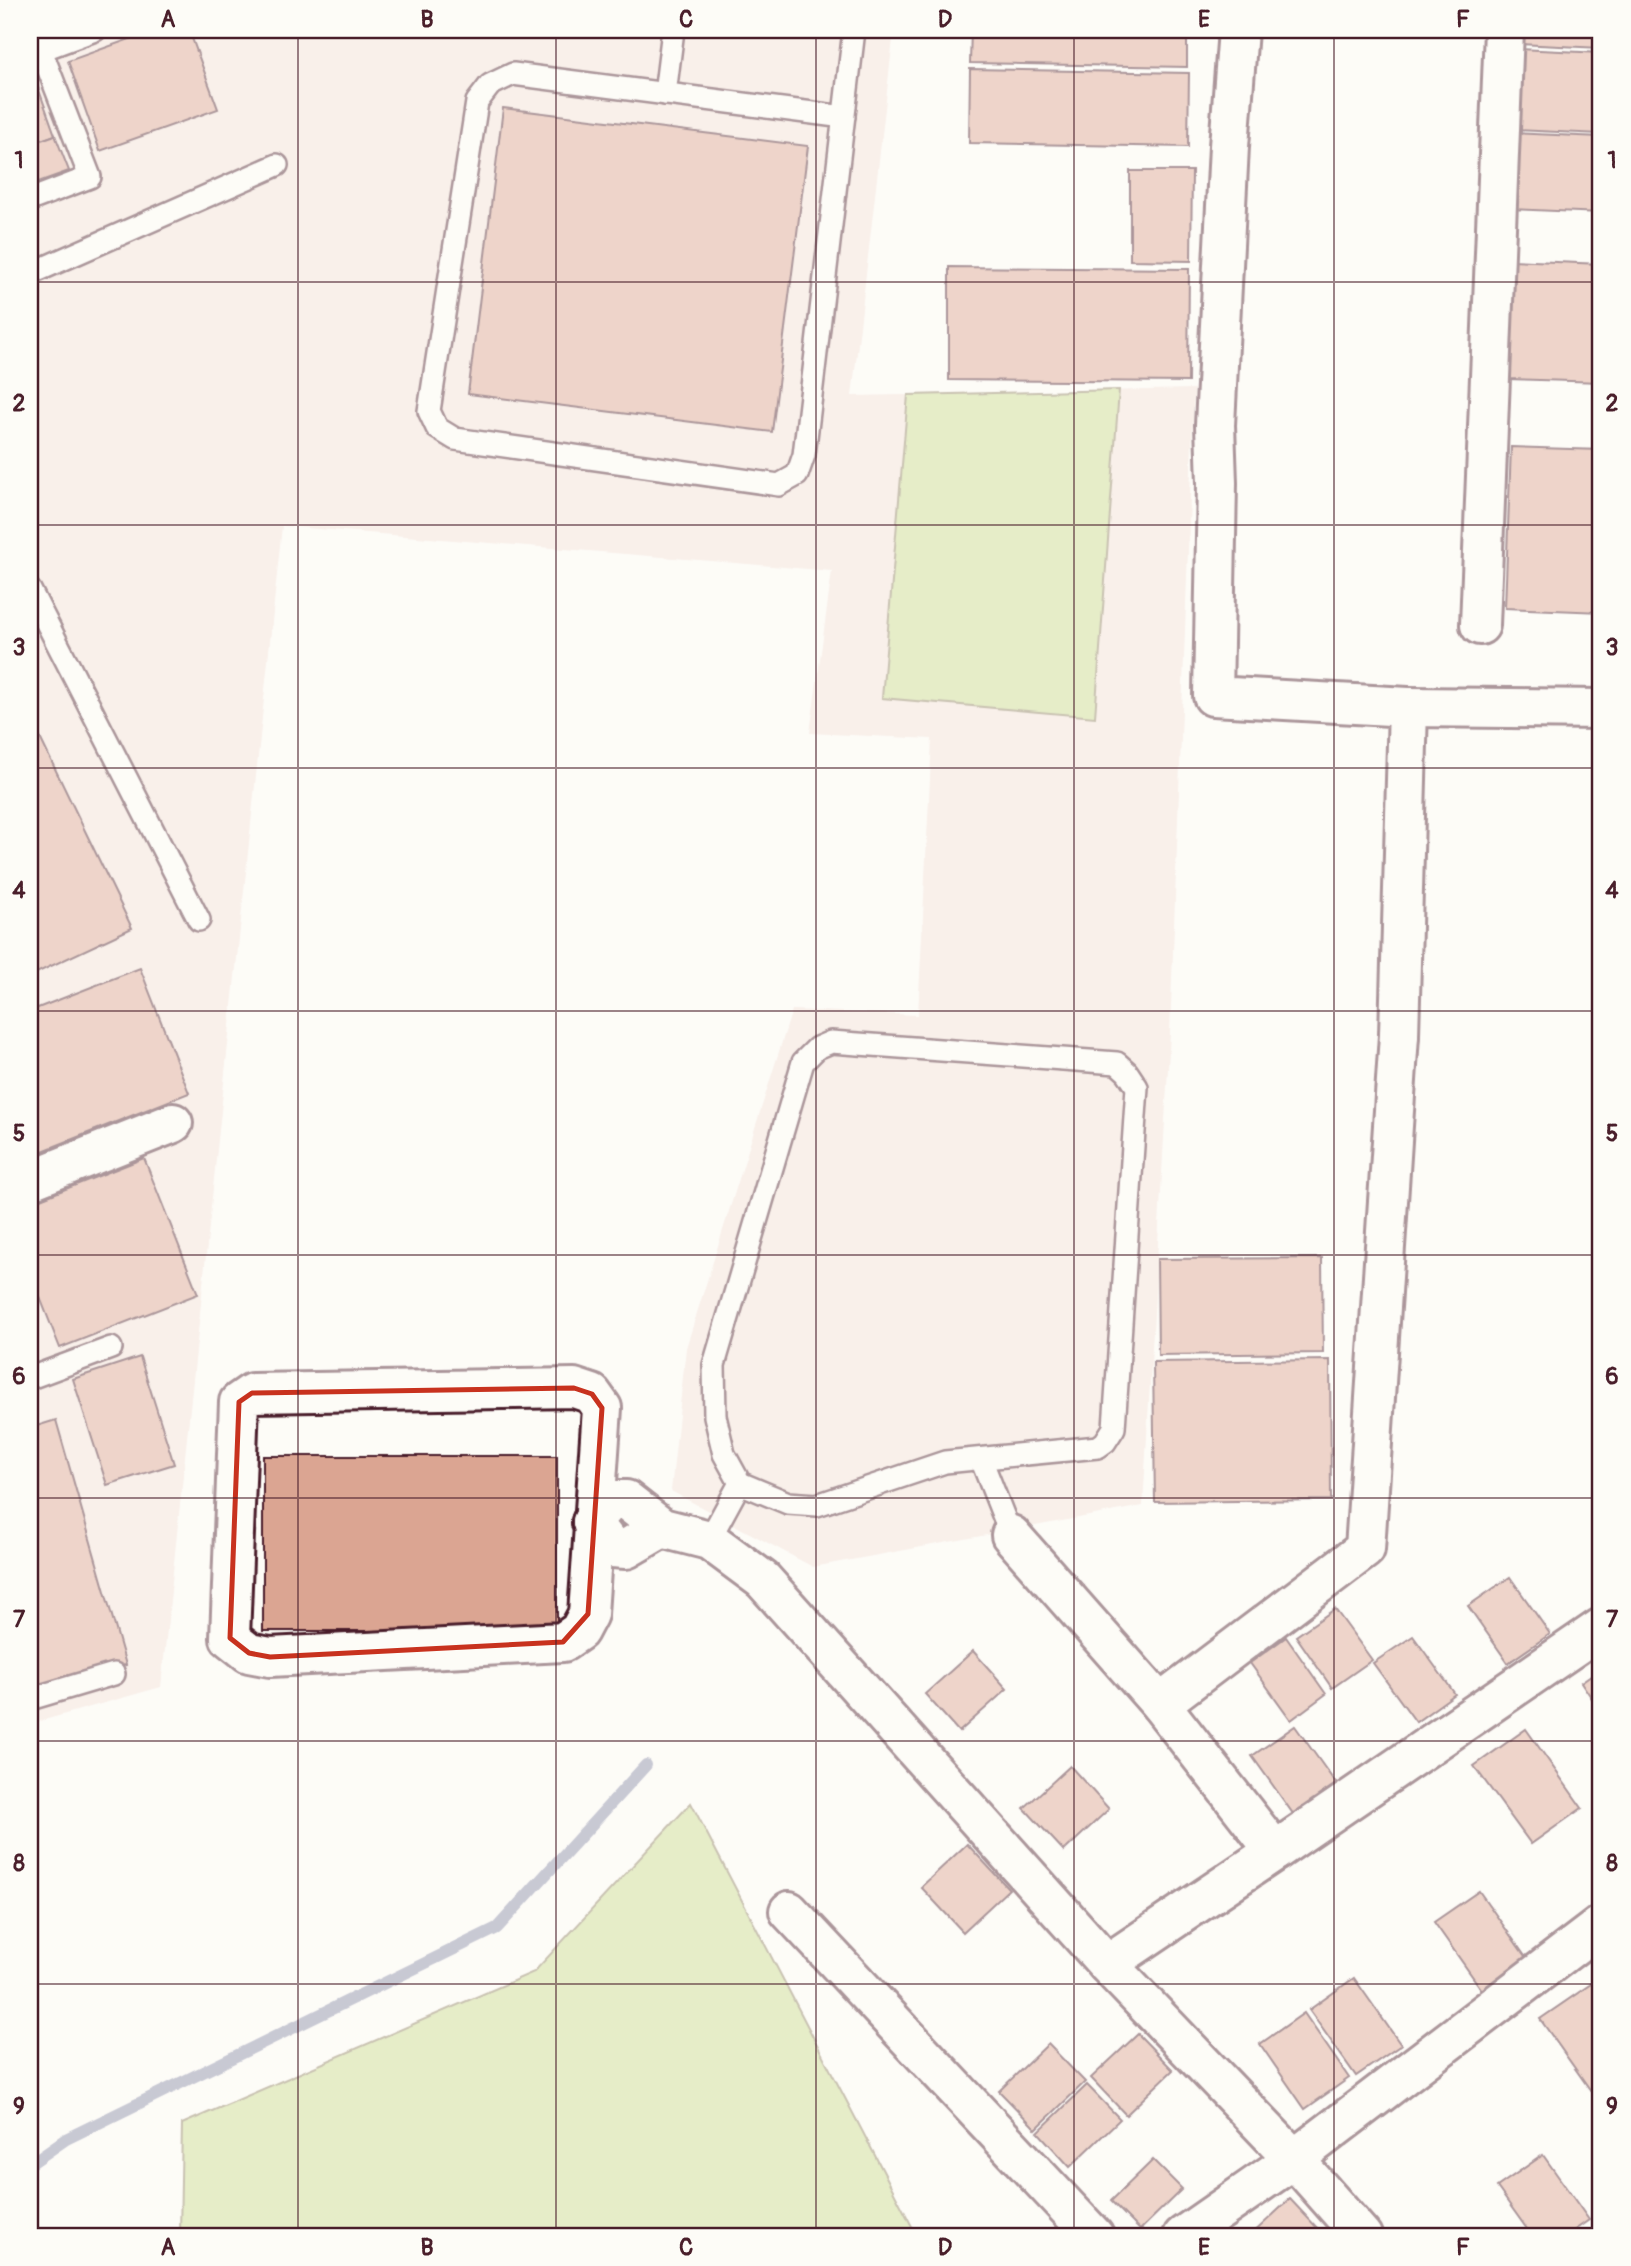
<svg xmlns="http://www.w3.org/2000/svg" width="1631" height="2266" font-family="Pangolin,sans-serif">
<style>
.built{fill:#f3e2d9}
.green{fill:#c9db8f;stroke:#8a7d5d;stroke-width:2}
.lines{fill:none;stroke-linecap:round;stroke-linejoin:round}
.stream{stroke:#888ca7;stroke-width:12}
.building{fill:#dba592;stroke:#4a1f2b;stroke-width:2}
.service-casing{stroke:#4a1f2b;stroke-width:26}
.minor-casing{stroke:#4a1f2b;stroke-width:44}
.tertiary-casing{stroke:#4a1f2b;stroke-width:44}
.service{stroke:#fdfcf7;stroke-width:21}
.minor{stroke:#fdfcf7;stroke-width:38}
.tertiary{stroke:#fdfcf7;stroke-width:38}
.marked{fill:none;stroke:#c8321e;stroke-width:5;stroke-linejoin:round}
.grid{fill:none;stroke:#4a1f2b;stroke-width:2;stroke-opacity:0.55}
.neatline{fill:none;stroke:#4a1f2b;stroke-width:2.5}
.grid-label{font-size:23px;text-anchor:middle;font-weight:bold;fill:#4a1f2b}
</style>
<rect width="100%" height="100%" fill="#fdfcf7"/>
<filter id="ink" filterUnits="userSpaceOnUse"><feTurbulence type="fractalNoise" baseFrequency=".0143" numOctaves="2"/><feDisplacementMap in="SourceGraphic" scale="14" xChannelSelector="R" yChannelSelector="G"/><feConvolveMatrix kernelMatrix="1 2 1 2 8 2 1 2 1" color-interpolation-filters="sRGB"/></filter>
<g filter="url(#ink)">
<path class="built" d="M 30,30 L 894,30 L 852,396 L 1194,389 L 1170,1033 L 1143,1506 L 813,1567 L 671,1491 L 686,1348 L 792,1010 L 918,1015 L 932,739 L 810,733 L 832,571 L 282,526 L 161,1687 L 30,1724 Z"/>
<g class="green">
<path d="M 1119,390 L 1095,717 L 882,698 L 908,395 Z"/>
<path d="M 691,1803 L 917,2236 L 180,2236 L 182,2124 L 534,1972 Z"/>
</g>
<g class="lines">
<path class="stream" d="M 30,2164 L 66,2139 L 497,1928 L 646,1765"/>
</g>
<g class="building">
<path d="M 155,30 L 189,30 L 218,109 L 100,151 L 68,61 Z"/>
<path d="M 971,30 L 1187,30 L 1187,67 L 970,63 Z"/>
<path d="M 1520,30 L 1601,30 L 1601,48 L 1519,44 Z"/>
<path d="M 1519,49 L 1601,53 L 1601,134 L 1515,130 Z"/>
<path d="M 30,65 L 55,135 L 30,144 Z"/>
<path d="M 970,69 L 1189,73 L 1188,147 L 969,143 Z"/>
<path d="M 503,108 L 808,146 L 772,432 L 468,394 Z"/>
<path d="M 1513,133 L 1601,137 L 1601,213 L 1509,209 Z"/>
<path d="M 55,135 L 69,171 L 30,185 L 30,144 Z"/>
<path d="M 1130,171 L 1192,171 L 1191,261 L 1130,260 Z"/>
<path d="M 1512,260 L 1601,264 L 1601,382 L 1507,379 Z"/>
<path d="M 949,267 L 1189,269 L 1188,382 L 949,380 Z"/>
<path d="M 1511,447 L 1601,450 L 1601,612 L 1505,608 Z"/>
<path d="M 30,717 L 132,928 L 30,976 Z"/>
<path d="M 140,968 L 189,1093 L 30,1156 L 30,1011 Z"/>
<path d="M 144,1158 L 198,1294 L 60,1348 L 30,1272 L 30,1203 Z"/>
<path d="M 1322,1258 L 1323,1353 L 1158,1355 L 1157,1259 Z"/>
<path d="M 140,1357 L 174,1464 L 107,1485 L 73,1379 Z"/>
<path d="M 1330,1360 L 1331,1500 L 1155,1502 L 1153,1362 Z"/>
<path d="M 56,1420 L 126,1665 L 30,1692 L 30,1428 Z"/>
<rect x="263" y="1456" width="294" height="175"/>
<path d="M 1510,1577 L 1550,1634 L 1508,1663 L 1468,1606 Z"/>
<path d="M 1335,1609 L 1372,1660 L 1332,1688 L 1296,1636 Z"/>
<path d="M 1413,1636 L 1455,1694 L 1416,1722 L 1373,1663 Z"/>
<path d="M 1286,1637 L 1326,1694 L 1291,1720 L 1250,1663 Z"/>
<path d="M 973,1651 L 1007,1689 L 959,1732 L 925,1694 Z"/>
<path d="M 1601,1668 L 1601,1712 L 1581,1682 Z"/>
<path d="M 1295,1726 L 1337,1785 L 1294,1815 L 1252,1756 Z"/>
<path d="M 1526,1729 L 1582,1808 L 1531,1844 L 1474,1766 Z"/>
<path d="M 1070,1766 L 1109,1809 L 1064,1851 L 1024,1808 Z"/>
<path d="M 967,1844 L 1009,1889 L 963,1932 L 921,1887 Z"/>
<path d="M 1479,1891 L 1527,1959 L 1482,1990 L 1434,1922 Z"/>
<path d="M 1354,1978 L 1401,2045 L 1356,2076 L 1309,2010 Z"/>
<path d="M 1594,1982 L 1601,1993 L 1601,2105 L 1540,2019 Z"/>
<path d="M 1304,2013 L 1349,2078 L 1305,2109 L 1260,2044 Z"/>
<path d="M 1138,2034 L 1173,2070 L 1126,2115 L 1091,2078 Z"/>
<path d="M 1048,2044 L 1085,2082 L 1036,2129 L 999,2091 Z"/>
<path d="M 1087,2085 L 1120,2119 L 1070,2167 L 1038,2132 Z"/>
<path d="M 1543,2155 L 1589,2220 L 1566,2236 L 1532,2236 L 1497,2187 Z"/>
<path d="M 1153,2160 L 1182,2189 L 1140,2230 L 1111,2201 Z"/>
<path d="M 1290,2199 L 1322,2233 L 1318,2236 L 1250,2236 Z"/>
</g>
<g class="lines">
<defs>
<g id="service">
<path d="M 33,30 L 41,50"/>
<path d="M 665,94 L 673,30"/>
<path d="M 844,117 L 513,74 L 490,85 L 477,102 L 429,411 L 437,428 L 455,439 L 779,485 L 797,475 L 804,455 L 854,30"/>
<path d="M 30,200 L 90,177 L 41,50 L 95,30"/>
<path d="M 30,274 L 277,165"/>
<path d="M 30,590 L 199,920"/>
<path d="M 831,1042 L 1117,1063 L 1127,1072 L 1137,1087 L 1114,1428 L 1105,1442 L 1098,1447 L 945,1462 L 817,1505 L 788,1503 L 740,1483 L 724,1454 L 715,1416 L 714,1365 L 803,1062 L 817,1048 Z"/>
<path d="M 30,1378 L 111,1348"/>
<path d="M 981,1459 L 1011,1535"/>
<path d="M 709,1540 L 740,1483"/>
<path d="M 30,1699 L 114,1674"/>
</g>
<g id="minor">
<path d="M 1480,625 L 1504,30"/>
<path d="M 1408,707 L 1601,709"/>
<path d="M 30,1180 L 173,1123"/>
<path d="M 574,1388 L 592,1394 L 602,1408 L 588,1614 L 579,1631 L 563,1642 L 270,1657 L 249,1653 L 230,1638 L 239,1402 L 252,1393 Z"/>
<path d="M 592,1522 L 611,1500 L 626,1500 L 662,1528 L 709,1540 L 763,1580 L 1107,1964 L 1294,2159 L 1362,2236"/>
<path d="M 592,1522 L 612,1548 L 626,1549 L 662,1528"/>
<path d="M 1011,1535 L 1160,1704"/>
<path d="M 1275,1851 L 1601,1628"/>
<path d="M 789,1911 L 1094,2236"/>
<path d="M 1107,1964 L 1275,1851 L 1160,1704 L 1365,1549 L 1399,1035"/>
<path d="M 1183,2236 L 1294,2159 L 1601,1925"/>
</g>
<path id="tertiary" d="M 1238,30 L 1229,146 L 1215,425 L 1217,483 L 1213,696 L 1408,707 L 1399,1035"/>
</defs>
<use href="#service" class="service-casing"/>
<use href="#minor" class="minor-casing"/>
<use href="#tertiary" class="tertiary-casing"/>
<use href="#service" class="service"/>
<use href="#minor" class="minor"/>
<use href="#tertiary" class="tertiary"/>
</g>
</g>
<path d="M0 0H1631V2266H0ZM 574,1388 L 592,1394 L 602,1408 L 588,1614 L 563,1642 L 270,1657 L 249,1653 L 230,1638 L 239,1402 L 252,1393 Z" fill="#fdfcf7" fill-opacity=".55" fill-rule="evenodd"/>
<path class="marked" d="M 574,1388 L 592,1394 L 602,1408 L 588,1614 L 563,1642 L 270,1657 L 249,1653 L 230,1638 L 239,1402 L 252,1393 Z"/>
<path class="grid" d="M 298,30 L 298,2236M 556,30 L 556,2236M 816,30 L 816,2236M 1074,30 L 1074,2236M 1334,30 L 1334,2236M 30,282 L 1601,282M 30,525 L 1601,525M 30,768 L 1601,768M 30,1011 L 1601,1011M 30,1255 L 1601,1255M 30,1498 L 1601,1498M 30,1741 L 1601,1741M 30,1984 L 1601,1984"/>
<rect width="1631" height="2266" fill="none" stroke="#fdfcf7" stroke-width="77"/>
<rect x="38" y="38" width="1554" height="2190" class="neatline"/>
<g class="grid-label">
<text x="168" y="27">A</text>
<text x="427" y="27">B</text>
<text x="686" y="27">C</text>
<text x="945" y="27">D</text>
<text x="1204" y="27">E</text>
<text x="1463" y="27">F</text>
<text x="19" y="168">1</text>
<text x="1612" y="168">1</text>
<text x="19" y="411">2</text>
<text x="1612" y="411">2</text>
<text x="19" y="655">3</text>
<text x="1612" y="655">3</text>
<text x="19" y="898">4</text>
<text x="1612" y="898">4</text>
<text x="19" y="1141">5</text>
<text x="1612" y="1141">5</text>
<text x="19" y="1384">6</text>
<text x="1612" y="1384">6</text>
<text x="19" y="1627">7</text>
<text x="1612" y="1627">7</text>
<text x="19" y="1871">8</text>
<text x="1612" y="1871">8</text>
<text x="19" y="2114">9</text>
<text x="1612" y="2114">9</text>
<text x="168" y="2255">A</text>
<text x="427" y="2255">B</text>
<text x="686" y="2255">C</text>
<text x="945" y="2255">D</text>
<text x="1204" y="2255">E</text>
<text x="1463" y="2255">F</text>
</g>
</svg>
